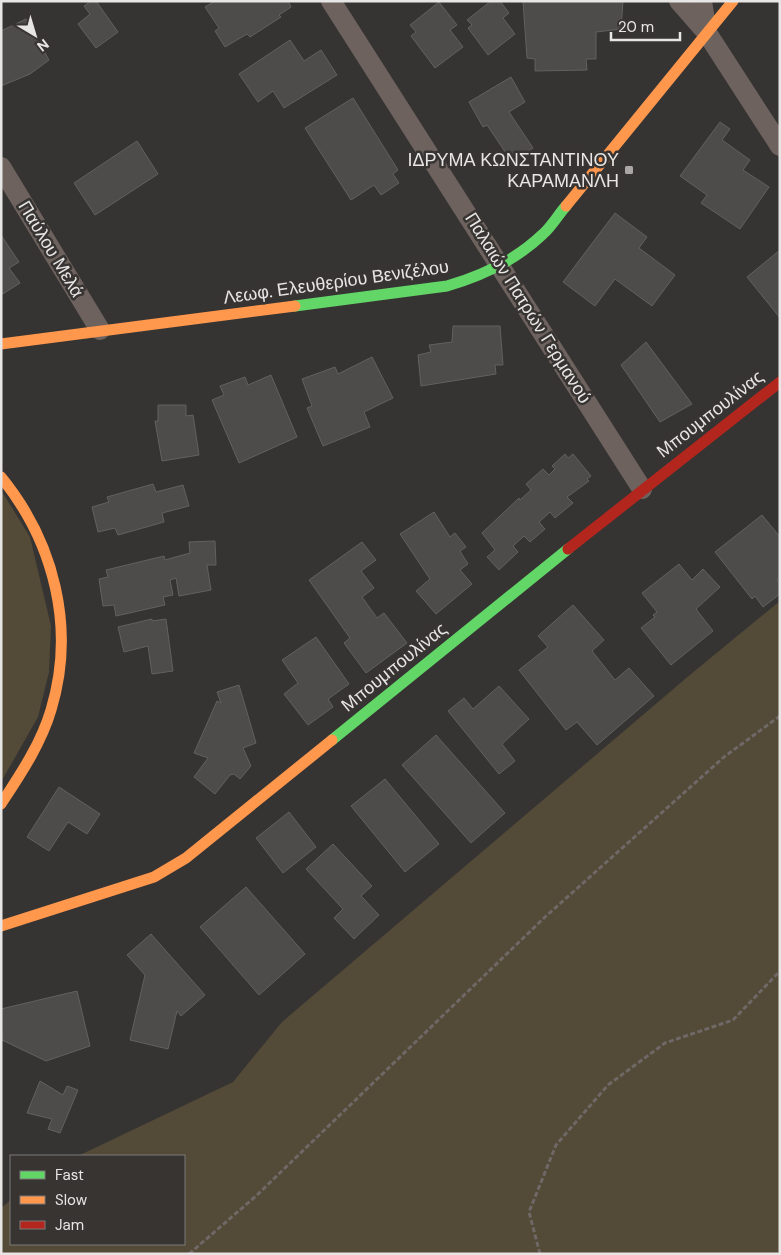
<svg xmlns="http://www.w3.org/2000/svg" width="781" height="1255" font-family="'DM Sans',sans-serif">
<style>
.green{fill:#534a37}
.building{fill:#4d4c4b;stroke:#626160}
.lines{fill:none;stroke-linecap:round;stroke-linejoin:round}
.path{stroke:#6f6866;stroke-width:3;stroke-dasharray:5 2.5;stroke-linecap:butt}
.street{stroke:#6d625e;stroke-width:20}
.fast{stroke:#63d668;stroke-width:11}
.slow{stroke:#ff974d;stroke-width:11}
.jam{stroke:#b3261e;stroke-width:11}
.poi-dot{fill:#a9a8a7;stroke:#373432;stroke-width:2}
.labels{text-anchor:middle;stroke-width:5;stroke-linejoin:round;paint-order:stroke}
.poi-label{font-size:18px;fill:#e7e6e5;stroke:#373432;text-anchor:end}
.street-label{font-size:18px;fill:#e7e6e5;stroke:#373432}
</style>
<rect width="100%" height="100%" fill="#363433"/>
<g class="green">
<path d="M 1,490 L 30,537 L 51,626 L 49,672 L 38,717 L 1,782 Z"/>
<path d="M 780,601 L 780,1254 L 1,1254 L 1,1208 L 11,1200 L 11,1244 L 184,1244 L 184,1156 L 78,1156 L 233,1082 L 282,1022 L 691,674 Z"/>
</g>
<g class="building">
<path d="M 91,1 L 96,1 L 118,32 L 96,48 L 78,24 L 90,14 L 84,6 Z"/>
<path d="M 215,1 L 288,1 L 291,7 L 279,15 L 281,17 L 250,37 L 247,34 L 225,47 L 215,31 L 219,28 L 205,7 Z"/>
<path d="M 491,1 L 500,1 L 509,13 L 503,18 L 515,34 L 488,55 L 468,28 L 472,25 L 467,20 Z"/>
<path d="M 523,1 L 623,1 L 621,29 L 596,32 L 596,59 L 586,59 L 587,70 L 535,71 L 535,59 L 527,58 Z"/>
<path d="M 439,2 L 457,25 L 450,30 L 463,47 L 435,68 L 411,36 L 416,32 L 410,25 Z"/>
<path d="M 26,19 L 49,60 L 30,74 L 1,86 L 1,31 Z"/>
<path d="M 290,40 L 304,61 L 321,50 L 337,75 L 284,108 L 273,91 L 258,102 L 239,74 Z"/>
<path d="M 511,77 L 525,102 L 509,112 L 533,148 L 512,162 L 487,125 L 483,127 L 469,102 Z"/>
<path d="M 353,98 L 398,170 L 393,174 L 399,183 L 381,195 L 374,185 L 351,200 L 305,128 Z"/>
<path d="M 720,122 L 730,129 L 722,140 L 750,160 L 743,170 L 769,187 L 740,229 L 701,203 L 707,195 L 680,176 Z"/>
<path d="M 137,141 L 158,174 L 95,215 L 74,183 Z"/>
<path d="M 615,213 L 647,237 L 639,248 L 675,275 L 652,306 L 615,279 L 595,306 L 563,282 Z"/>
<path d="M 1,235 L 19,262 L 9,268 L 20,283 L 1,295 Z"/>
<path d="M 780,250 L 780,318 L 747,277 Z"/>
<path d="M 453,326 L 500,326 L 503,365 L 495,365 L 496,374 L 421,386 L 418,355 L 431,352 L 429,345 L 452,342 Z"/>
<path d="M 646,342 L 692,404 L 660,422 L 621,365 Z"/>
<path d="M 372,357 L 393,398 L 364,412 L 370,427 L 323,446 L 307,408 L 312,406 L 302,379 L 335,367 L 338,374 Z"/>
<path d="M 271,375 L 297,437 L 239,463 L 212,400 L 224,395 L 220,386 L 245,377 L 248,385 Z"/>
<path d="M 158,405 L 186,405 L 186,416 L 193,415 L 199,455 L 162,461 L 155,421 L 158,421 Z"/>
<path d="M 565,454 L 568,458 L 573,454 L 591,476 L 587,479 L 589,481 L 567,497 L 573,503 L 555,518 L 550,512 L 539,522 L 545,529 L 530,542 L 524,536 L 513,546 L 518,552 L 499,570 L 487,557 L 495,550 L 482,533 L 519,498 L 520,500 L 531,490 L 526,484 L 543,469 L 549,475 L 555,469 L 552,466 Z"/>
<path d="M 153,484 L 156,492 L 183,485 L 189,506 L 162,513 L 164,522 L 118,535 L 115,528 L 98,532 L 92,507 L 109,502 L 107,497 Z"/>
<path d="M 434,512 L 450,537 L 455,533 L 466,547 L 460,551 L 468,564 L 460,570 L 472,584 L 436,614 L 416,591 L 430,579 L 400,534 Z"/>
<path d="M 762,515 L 780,537 L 780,577 L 777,580 L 780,584 L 780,594 L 763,607 L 755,596 L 752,599 L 715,552 Z"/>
<path d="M 215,541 L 216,565 L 207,565 L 211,590 L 179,596 L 176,578 L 170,580 L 173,595 L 163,597 L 165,605 L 116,616 L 114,605 L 103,606 L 99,579 L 108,577 L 106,570 L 164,556 L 165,560 L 190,553 L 189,542 Z"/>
<path d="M 362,542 L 376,560 L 361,571 L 374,588 L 362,597 L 377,618 L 384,613 L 407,643 L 366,673 L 344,643 L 350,638 L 309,580 Z"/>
<path d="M 679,564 L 692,580 L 703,569 L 720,587 L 696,609 L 713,631 L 671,665 L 641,628 L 655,617 L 653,615 L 657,612 L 642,593 Z"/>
<path d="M 573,605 L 604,640 L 592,651 L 615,680 L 629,668 L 654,696 L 597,745 L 577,722 L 566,730 L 519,670 L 548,647 L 538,636 Z"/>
<path d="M 152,619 L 152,621 L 166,619 L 173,671 L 152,674 L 148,646 L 124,652 L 118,627 Z"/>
<path d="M 316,637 L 349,684 L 328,699 L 333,707 L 308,725 L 284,694 L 298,683 L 282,660 Z"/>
<path d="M 239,685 L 256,743 L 243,748 L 251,766 L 240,779 L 234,774 L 230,775 L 215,794 L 194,777 L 208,758 L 194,753 L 217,701 L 221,703 L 217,692 Z"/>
<path d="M 499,686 L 529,719 L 502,744 L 515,761 L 499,774 L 448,711 L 464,698 L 473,709 Z"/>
<path d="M 436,735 L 505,813 L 471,843 L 402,765 Z"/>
<path d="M 385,779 L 439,844 L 405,872 L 351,806 Z"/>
<path d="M 59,787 L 100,814 L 87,834 L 68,822 L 49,851 L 27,837 Z"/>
<path d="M 289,812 L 316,847 L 283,873 L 256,838 Z"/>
<path d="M 333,844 L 372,886 L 361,896 L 379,915 L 354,939 L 334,918 L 343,909 L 306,869 Z"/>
<path d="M 246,887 L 305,954 L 259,995 L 200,927 Z"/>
<path d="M 151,934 L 205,995 L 181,1016 L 177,1011 L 168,1049 L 130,1040 L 145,975 L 127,955 Z"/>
<path d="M 77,991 L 90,1046 L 46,1061 L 2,1040 L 1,1009 Z"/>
<path d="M 40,1081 L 63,1095 L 67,1086 L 78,1090 L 60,1133 L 48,1129 L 52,1119 L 27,1113 Z"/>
</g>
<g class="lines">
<g class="path">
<path d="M 189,1254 L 256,1196 L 545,917 L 724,757 L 780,716"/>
<path d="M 540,1254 L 529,1212 L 556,1145 L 608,1085 L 665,1043 L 733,1020 L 780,971"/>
</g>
<g class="street">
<path d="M 331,1 L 642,489"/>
<path d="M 679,1 L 707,33 L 780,146"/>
<path d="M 702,1 L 707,33"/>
<path d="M 1,167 L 100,330"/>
</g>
<g class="fast">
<path d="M 295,306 L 447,286 C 482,276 517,259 543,234 C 552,226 558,215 566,206"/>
<path d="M 332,740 L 568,549"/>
</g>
<g class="slow">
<path d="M 566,206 L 733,1"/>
<path d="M 1,344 L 295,306"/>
<path d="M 1,477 C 54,542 76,628 51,710 C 41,744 20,775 1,804"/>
<path d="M 1,926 L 154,877 L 186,858 L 332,740"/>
</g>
<path class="jam" d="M 568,549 L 780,382"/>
</g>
<rect class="poi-dot" x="624" y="165" width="10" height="10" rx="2.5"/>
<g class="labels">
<g class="poi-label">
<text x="619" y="166">ΙΔΡΥΜΑ ΚΩΝΣΤΑΝΤΙΝΟΥ<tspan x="619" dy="21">ΚΑΡΑΜΑΝΛΗ</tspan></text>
</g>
<g class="street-label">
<text transform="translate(51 249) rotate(59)" y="6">Παύλου Μελά</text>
<text transform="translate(336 282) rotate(-8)" y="6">Λεωφ. Ελευθερίου Βενιζέλου</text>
<text transform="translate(528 308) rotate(58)" y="6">Παλαιών Πατρών Γερμανού</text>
<text transform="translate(710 414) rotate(-38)" y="6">Μπουμπουλίνας</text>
<text transform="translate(394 667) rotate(-39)" y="6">Μπουμπουλίνας</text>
</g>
</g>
<rect width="781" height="1255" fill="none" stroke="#e7e6e5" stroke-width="5"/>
<rect x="10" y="1155" width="175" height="90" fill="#373432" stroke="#7d7b7a"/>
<rect x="20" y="1171" width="25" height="8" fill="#63d668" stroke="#7d7b7a"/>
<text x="55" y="1180" font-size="15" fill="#e7e6e5">Fast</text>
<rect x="20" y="1196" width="25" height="8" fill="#ff974d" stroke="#7d7b7a"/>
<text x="55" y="1205" font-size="15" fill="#e7e6e5">Slow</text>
<rect x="20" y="1221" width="25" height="8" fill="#b3261e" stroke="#7d7b7a"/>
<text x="55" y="1230" font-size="15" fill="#e7e6e5">Jam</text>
<g transform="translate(35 35) rotate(142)" stroke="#373432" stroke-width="4" paint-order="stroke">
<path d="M0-4L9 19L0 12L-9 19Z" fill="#e7e6e5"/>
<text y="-8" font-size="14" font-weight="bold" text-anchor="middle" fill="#e7e6e5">N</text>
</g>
<path d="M611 32v8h69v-8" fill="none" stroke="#e7e6e5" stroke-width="2.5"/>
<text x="618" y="32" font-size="15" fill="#e7e6e5" stroke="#373432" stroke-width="4" paint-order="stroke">20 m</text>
</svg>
